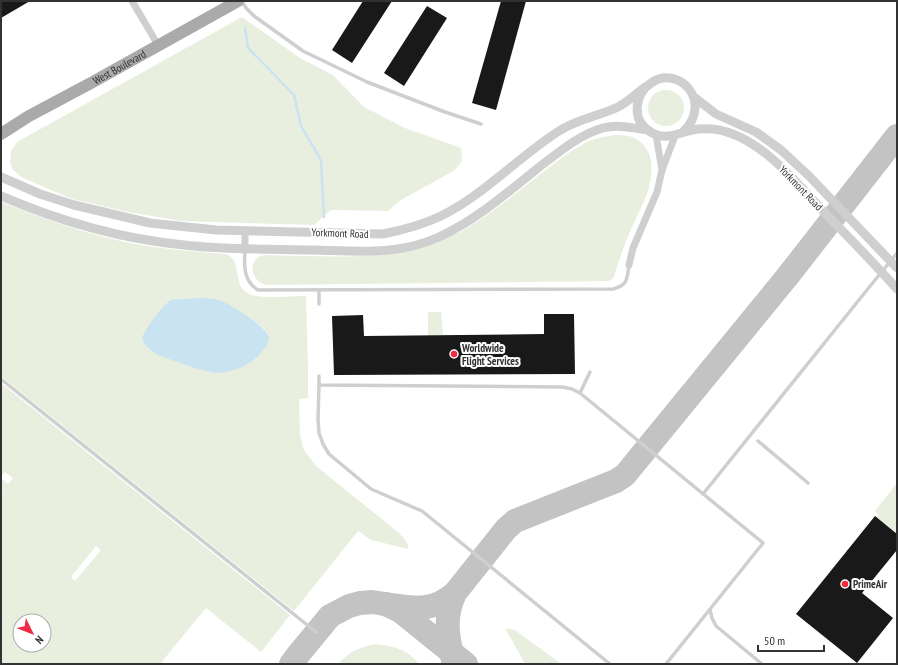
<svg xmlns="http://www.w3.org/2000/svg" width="898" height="665" font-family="'PT Sans Narrow',sans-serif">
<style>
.green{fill:#e9efdf;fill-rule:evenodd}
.water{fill:#cae3f0}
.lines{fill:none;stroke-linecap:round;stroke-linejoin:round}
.stream{stroke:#cae3f0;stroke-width:2.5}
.taxiway{stroke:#c3c3c3;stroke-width:24}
.building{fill:#191919}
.service{stroke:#cfcfcf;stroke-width:3.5}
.minor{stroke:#cfcfcf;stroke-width:7}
.tertiary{stroke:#cfcfcf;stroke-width:9}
.primary{stroke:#aaa;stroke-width:12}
.service-bridge{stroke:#cfcfcf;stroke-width:3.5}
.poi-dot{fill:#f32a44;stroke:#fff;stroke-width:1.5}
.labels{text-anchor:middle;stroke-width:4;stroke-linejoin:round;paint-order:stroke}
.street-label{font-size:11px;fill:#323232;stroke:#fff}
.poi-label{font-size:11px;font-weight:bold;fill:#323232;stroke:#fff;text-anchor:start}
</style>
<rect width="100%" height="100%" fill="#fff"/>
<g class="green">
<path d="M 242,17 L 300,58 L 333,75 L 364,107 L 405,128 L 461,148 L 462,161 L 455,170 L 401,200 L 388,211 L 331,210 L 314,225 L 182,221 L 128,212 L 72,199 L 23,178 L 13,170 L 10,161 L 11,151 L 17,142 Z"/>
<circle cx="666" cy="108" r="18"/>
<path d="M 614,135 C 622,135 631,135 638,140 C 655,151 653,174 648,191 C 644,203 637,215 632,227 C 625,243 619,260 614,277 L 610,281 L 266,285 C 249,280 247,258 265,255 C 337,256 408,265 472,225 C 497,209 520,190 543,172 C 556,162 570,151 585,143 C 594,138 604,137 614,135 Z"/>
<path d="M 1,202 C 44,219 89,235 135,244 C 165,249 196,252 226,254 C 245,262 229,287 252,295 C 264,299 292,296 306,296 L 308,368 L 308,398 L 299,399 L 300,435 L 304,450 L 316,466 L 399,533 C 403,538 410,543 408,549 L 371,540 L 358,531 L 294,611 L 1,376 ZM 173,299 C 186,299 207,296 219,301 C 228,304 261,324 266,331 C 270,335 269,338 269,343 L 195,368 L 167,358 L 148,349 L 142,337 L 162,308 Z"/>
<path d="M 430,312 L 441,312 L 443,335 L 428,336 L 428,313 Z"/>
<path d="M 1,383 L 290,615 L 261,652 L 206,608 L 160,664 L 1,664 L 1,493 L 3,491 L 1,489 L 1,478 L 8,484 L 13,478 L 5,472 L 1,477 ZM 96,546 L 101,550 L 75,581 L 71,577 ZM 20,621 L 44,621 L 44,645 L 20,645 Z"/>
<path d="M 897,483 L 897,534 L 876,517 L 879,515 L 875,511 Z"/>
<path d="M 507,628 L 515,630 L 561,664 L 525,664 L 506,630 Z"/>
<path d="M 375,644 C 393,646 407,649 419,664 L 338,664 C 350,651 358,648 375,644 Z"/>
</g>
<path class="water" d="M 173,299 C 187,299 205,296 219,300 C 229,303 268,328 269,337 C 270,344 264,349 261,353 C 251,365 233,373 218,373 C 203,372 187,365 174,361 C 161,356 144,351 142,337 C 149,325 161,305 173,299 Z"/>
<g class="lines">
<path class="stream" d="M 245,28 L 248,48 L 252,52 L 294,95 L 301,126 L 321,160 L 324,217"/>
<g class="taxiway">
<path d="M 385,604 C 413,608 432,613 455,593 L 506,529 L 515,521 L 616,481 L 625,475 L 787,277 L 897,136"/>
<path d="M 453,660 C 447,634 444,617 455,593"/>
<path d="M 291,664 L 297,656 L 330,616 L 349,606 L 360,603 L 372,602 L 385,604 L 400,611 L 466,664"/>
</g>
</g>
<g class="building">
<path d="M 1,1 L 30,1 L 1,18 Z"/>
<path d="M 363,1 L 392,1 L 352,63 L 332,50 Z"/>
<path d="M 501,1 L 526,1 L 496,110 L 472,103 Z"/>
<path d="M 427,6 L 447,18 L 404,86 L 384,73 Z"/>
<path d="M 544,314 L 574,314 L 575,374 L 334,375 L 332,316 L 363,315 L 364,336 L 544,334 Z"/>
<path d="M 875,516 L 897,534 L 897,550 L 862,593 L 893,618 L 857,663 L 796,614 Z"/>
</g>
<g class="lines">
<g class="service">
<path d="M 242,1 L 246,8 L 254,16 L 303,51 L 367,82 L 445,112 L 481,124"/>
<path d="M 245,249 C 244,265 243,281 258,290 L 613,289 C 628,285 627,279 629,265"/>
<path d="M 319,290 L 319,304"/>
<path d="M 319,376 L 319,385 L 562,387 L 572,389 L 580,393 L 763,543 L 666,664"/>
<path d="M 1,379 L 316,632"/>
<path d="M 319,385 L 318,420 L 319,433 L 323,444 L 329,454 L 371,489 L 422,511 L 610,664"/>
<path d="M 580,393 L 590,372"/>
<path d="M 758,441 L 808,483"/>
<path d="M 703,494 L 871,285"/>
<path d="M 710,610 L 712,618 L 716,626 L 762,664"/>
</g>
<g class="minor">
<path d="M 132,1 L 158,45"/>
<path d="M 656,135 L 662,170"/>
<path d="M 245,248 L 245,231"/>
<path d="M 629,265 L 633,248 L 657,192 L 662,170 L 675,136"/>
</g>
<g class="tertiary">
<path d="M 694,97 L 716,114 L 756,132 L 781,150 L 809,176 L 897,268"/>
<path d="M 683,132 C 714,102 679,64 651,83 C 635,94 631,119 649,131 C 666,143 680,131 698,129 C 709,128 720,129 730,133 C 768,146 799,186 826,214 C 850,239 874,263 897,289"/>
<path d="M 1,177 L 40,194 L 74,205 L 150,223 L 216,230 L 383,234 C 403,230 422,225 441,216 C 484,195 518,157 559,131 C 577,119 599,116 618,107 C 628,102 636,94 645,87"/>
<path d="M 1,196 C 59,221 122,239 184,245 C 227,250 270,249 313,250 C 357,251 397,256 439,237 C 476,220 507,193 538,168 C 558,153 578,135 603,128 C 618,124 633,128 648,130"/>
</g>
<path class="primary" id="s1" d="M 1,134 L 29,116 L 91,83 L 238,1"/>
<path class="service-bridge" d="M 871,285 L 897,253"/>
</g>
<g class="poi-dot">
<circle cx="454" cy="354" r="4"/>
<circle cx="845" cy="584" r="4"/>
</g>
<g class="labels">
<g class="street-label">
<text dy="4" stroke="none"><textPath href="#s1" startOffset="136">West Boulevard</textPath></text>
<text transform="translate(801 188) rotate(46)" y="4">Yorkmont Road</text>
<text transform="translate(340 233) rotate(2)" y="4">Yorkmont Road</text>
</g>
<g class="poi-label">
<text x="462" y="352">Worldwide<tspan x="462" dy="13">Flight Services</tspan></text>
<text x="853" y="588">PrimeAir</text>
</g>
</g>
<rect width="898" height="665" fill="none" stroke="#323232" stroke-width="4"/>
<g transform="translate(32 633) rotate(133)"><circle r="19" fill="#ffffff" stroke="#adadad"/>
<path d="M0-3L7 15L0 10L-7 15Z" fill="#f32a44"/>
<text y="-6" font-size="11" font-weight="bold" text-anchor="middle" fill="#323232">N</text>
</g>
<path d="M758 645v6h66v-6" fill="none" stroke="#323232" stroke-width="2"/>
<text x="764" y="645" font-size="12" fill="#323232" stroke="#ffffff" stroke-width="3" paint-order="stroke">50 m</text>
</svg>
